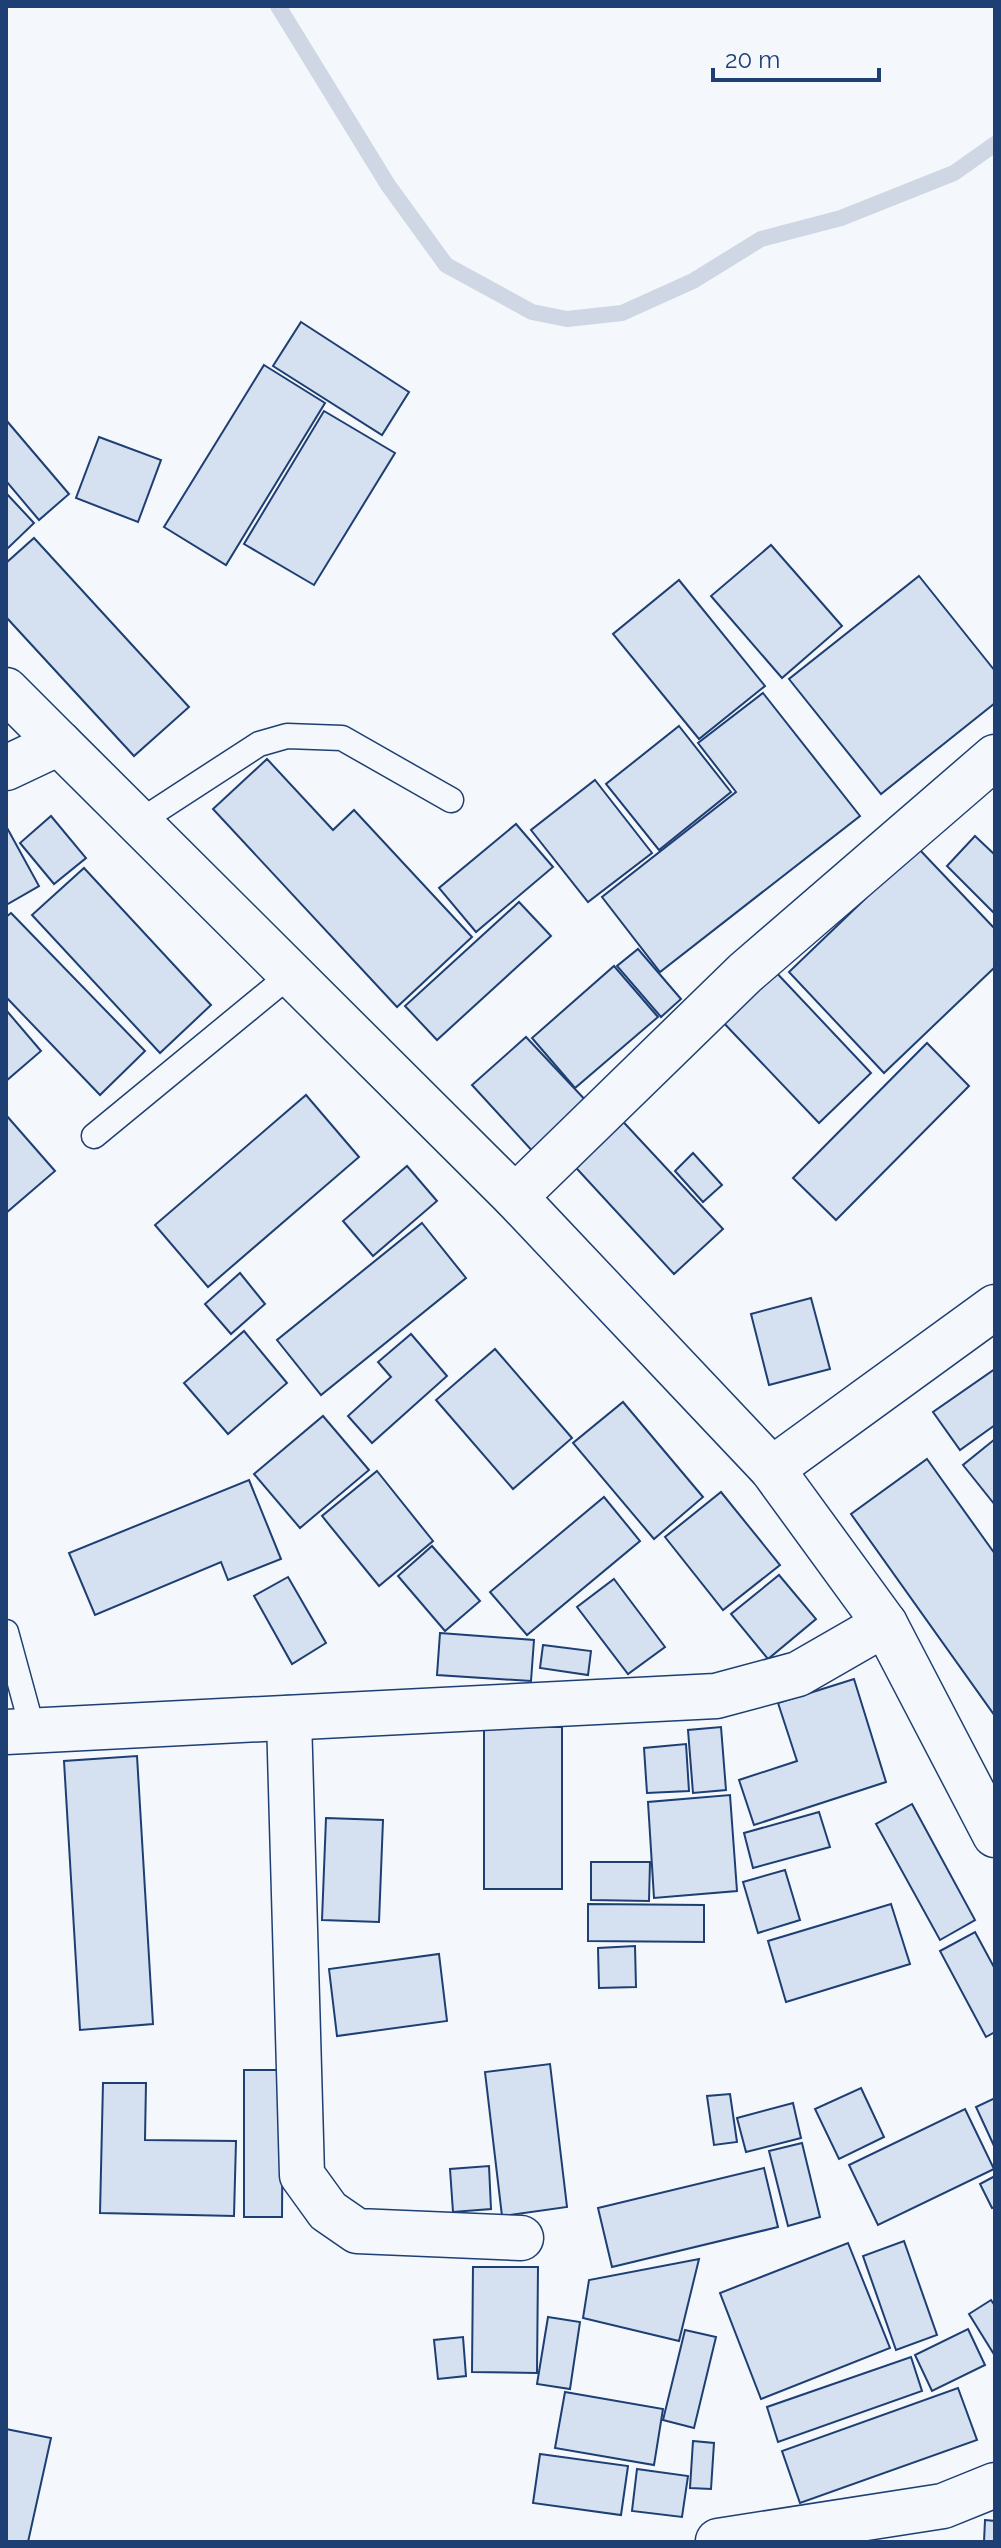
<svg xmlns="http://www.w3.org/2000/svg" width="1001" height="2548" font-family="Raleway,sans-serif">
<style>
.lines{fill:none;stroke-linecap:round;stroke-linejoin:round}
.stream{stroke:#cfd7e4;stroke-width:16}
.building{fill:#d5e0f0;stroke:#1d3f73;stroke-width:2}
.service-casing{stroke:#1d3f73;stroke-width:27}
.minor-casing{stroke:#1d3f73;stroke-width:47}
.tertiary-casing{stroke:#1d3f73;stroke-width:47}
.secondary-casing{stroke:#1d3f73;stroke-width:47}
.service{stroke:#f4f7fb;stroke-width:24}
.minor{stroke:#f4f7fb;stroke-width:44}
.tertiary{stroke:#f4f7fb;stroke-width:44}
.secondary{stroke:#f4f7fb;stroke-width:44}
</style>
<rect width="100%" height="100%" fill="#f4f7fb"/>
<g class="lines">
<path class="stream" d="M 278,6 L 388,185 L 446,265 L 532,312 L 567,319 L 622,313 L 693,281 L 761,239 L 841,218 L 954,173 L 995,144"/>
</g>
<g class="building">
<path d="M 301,322 L 409,392 L 382,435 L 273,366 Z"/>
<path d="M 264,365 L 325,403 L 226,565 L 164,527 Z"/>
<path d="M 324,411 L 395,453 L 314,585 L 244,544 Z"/>
<path d="M 6,420 L 69,494 L 39,520 L 6,481 Z"/>
<path d="M 99,437 L 161,460 L 138,522 L 76,498 Z"/>
<path d="M 6,493 L 34,523 L 6,550 Z"/>
<path d="M 34,538 L 189,707 L 134,756 L 6,617 L 6,563 Z"/>
<path d="M 771,545 L 842,626 L 782,678 L 711,596 Z"/>
<path d="M 919,576 L 995,671 L 995,703 L 881,794 L 789,679 Z"/>
<path d="M 679,580 L 765,686 L 699,739 L 613,634 Z"/>
<path d="M 763,693 L 860,816 L 660,972 L 602,897 L 736,792 L 698,743 Z"/>
<path d="M 679,726 L 731,792 L 659,850 L 606,784 Z"/>
<path d="M 267,759 L 333,830 L 354,810 L 472,937 L 397,1007 L 213,809 Z"/>
<path d="M 595,780 L 652,853 L 588,902 L 531,830 Z"/>
<path d="M 51,816 L 86,858 L 54,884 L 20,843 Z"/>
<path d="M 516,824 L 553,867 L 476,932 L 439,888 Z"/>
<path d="M 6,826 L 39,886 L 6,905 Z"/>
<path d="M 975,836 L 995,855 L 995,914 L 947,866 Z"/>
<path d="M 918,848 L 995,929 L 995,967 L 884,1073 L 789,972 Z"/>
<path d="M 84,868 L 211,1005 L 160,1053 L 32,915 Z"/>
<path d="M 519,902 L 551,936 L 437,1040 L 405,1006 Z"/>
<path d="M 11,913 L 145,1051 L 100,1095 L 6,997 L 6,917 Z"/>
<path d="M 638,949 L 681,999 L 661,1017 L 617,966 Z"/>
<path d="M 614,966 L 658,1017 L 575,1088 L 532,1038 Z"/>
<path d="M 772,968 L 871,1073 L 819,1123 L 719,1018 Z"/>
<path d="M 6,1010 L 41,1051 L 6,1081 Z"/>
<path d="M 526,1037 L 590,1105 L 536,1155 L 472,1085 Z"/>
<path d="M 927,1043 L 969,1086 L 836,1220 L 793,1178 Z"/>
<path d="M 306,1095 L 359,1157 L 208,1287 L 155,1225 Z"/>
<path d="M 615,1113 L 723,1229 L 674,1274 L 567,1158 Z"/>
<path d="M 6,1115 L 55,1171 L 6,1213 Z"/>
<path d="M 693,1153 L 722,1185 L 703,1202 L 675,1171 Z"/>
<path d="M 407,1166 L 437,1201 L 373,1256 L 343,1221 Z"/>
<path d="M 422,1223 L 466,1278 L 321,1395 L 277,1340 Z"/>
<path d="M 240,1273 L 265,1304 L 231,1334 L 205,1304 Z"/>
<path d="M 811,1298 L 830,1369 L 769,1385 L 751,1314 Z"/>
<path d="M 244,1331 L 287,1383 L 228,1434 L 184,1383 Z"/>
<path d="M 411,1334 L 447,1376 L 372,1443 L 348,1416 L 391,1377 L 378,1362 Z"/>
<path d="M 495,1349 L 572,1438 L 513,1489 L 436,1400 Z"/>
<path d="M 995,1369 L 995,1425 L 960,1450 L 933,1412 Z"/>
<path d="M 623,1402 L 703,1497 L 654,1539 L 573,1443 Z"/>
<path d="M 323,1416 L 369,1470 L 300,1528 L 254,1474 Z"/>
<path d="M 995,1439 L 995,1505 L 963,1465 Z"/>
<path d="M 927,1459 L 995,1554 L 995,1716 L 851,1514 Z"/>
<path d="M 377,1471 L 433,1541 L 379,1586 L 322,1516 Z"/>
<path d="M 249,1480 L 281,1559 L 228,1580 L 221,1562 L 95,1615 L 69,1553 Z"/>
<path d="M 721,1492 L 780,1565 L 723,1610 L 665,1537 Z"/>
<path d="M 604,1497 L 640,1541 L 527,1635 L 490,1592 Z"/>
<path d="M 432,1546 L 480,1601 L 445,1631 L 398,1576 Z"/>
<path d="M 779,1575 L 816,1619 L 768,1659 L 731,1614 Z"/>
<path d="M 288,1577 L 326,1643 L 292,1664 L 254,1596 Z"/>
<path d="M 614,1579 L 665,1647 L 628,1674 L 577,1607 Z"/>
<path d="M 440,1633 L 534,1640 L 531,1681 L 437,1675 Z"/>
<path d="M 543,1645 L 591,1651 L 588,1675 L 540,1668 Z"/>
<path d="M 854,1679 L 886,1782 L 754,1825 L 739,1780 L 797,1761 L 778,1703 Z"/>
<rect x="484" y="1727" width="78" height="162"/>
<path d="M 721,1727 L 726,1790 L 693,1793 L 688,1730 Z"/>
<path d="M 686,1744 L 689,1791 L 647,1793 L 644,1748 Z"/>
<path d="M 137,1756 L 153,2024 L 80,2030 L 64,1761 Z"/>
<path d="M 730,1795 L 737,1891 L 654,1898 L 648,1802 Z"/>
<path d="M 912,1804 L 975,1920 L 940,1940 L 876,1824 Z"/>
<path d="M 819,1812 L 830,1847 L 753,1868 L 744,1833 Z"/>
<path d="M 326,1818 L 383,1820 L 379,1922 L 322,1920 Z"/>
<path d="M 591,1862 L 650,1862 L 649,1901 L 591,1900 Z"/>
<path d="M 785,1870 L 800,1920 L 758,1933 L 743,1882 Z"/>
<path d="M 588,1904 L 704,1905 L 704,1942 L 588,1941 Z"/>
<path d="M 891,1904 L 910,1964 L 786,2002 L 768,1941 Z"/>
<path d="M 975,1932 L 995,1969 L 995,2032 L 986,2037 L 940,1951 Z"/>
<path d="M 635,1946 L 636,1987 L 599,1988 L 598,1948 Z"/>
<path d="M 439,1954 L 447,2021 L 337,2036 L 329,1969 Z"/>
<path d="M 550,2064 L 567,2207 L 502,2216 L 485,2072 Z"/>
<path d="M 244,2070 L 283,2070 L 282,2217 L 244,2217 Z"/>
<path d="M 103,2083 L 146,2083 L 145,2140 L 236,2141 L 234,2216 L 100,2213 Z"/>
<path d="M 861,2088 L 884,2137 L 839,2159 L 815,2109 Z"/>
<path d="M 730,2094 L 737,2142 L 714,2145 L 707,2096 Z"/>
<path d="M 995,2098 L 995,2148 L 976,2107 Z"/>
<path d="M 793,2103 L 801,2138 L 746,2152 L 737,2118 Z"/>
<path d="M 965,2109 L 994,2169 L 878,2225 L 849,2165 Z"/>
<path d="M 802,2143 L 820,2217 L 788,2226 L 769,2151 Z"/>
<path d="M 489,2166 L 491,2209 L 453,2212 L 450,2169 Z"/>
<path d="M 764,2168 L 778,2227 L 612,2267 L 598,2208 Z"/>
<path d="M 995,2176 L 995,2207 L 992,2208 L 980,2184 Z"/>
<path d="M 904,2241 L 937,2335 L 896,2350 L 863,2256 Z"/>
<path d="M 848,2243 L 890,2348 L 761,2399 L 720,2293 Z"/>
<path d="M 699,2259 L 679,2341 L 583,2318 L 589,2280 Z"/>
<path d="M 473,2267 L 538,2267 L 537,2373 L 472,2372 Z"/>
<path d="M 991,2300 L 995,2306 L 995,2356 L 969,2314 Z"/>
<path d="M 548,2317 L 580,2322 L 570,2389 L 537,2384 Z"/>
<path d="M 968,2329 L 985,2365 L 932,2391 L 915,2355 Z"/>
<path d="M 685,2330 L 716,2337 L 694,2428 L 663,2420 Z"/>
<path d="M 463,2337 L 466,2376 L 438,2379 L 434,2340 Z"/>
<path d="M 911,2357 L 922,2391 L 778,2442 L 767,2407 Z"/>
<path d="M 958,2388 L 977,2440 L 800,2503 L 782,2451 Z"/>
<path d="M 565,2392 L 663,2409 L 654,2465 L 555,2448 Z"/>
<path d="M 6,2429 L 51,2438 L 28,2542 L 6,2542 Z"/>
<path d="M 693,2441 L 714,2443 L 711,2489 L 690,2488 Z"/>
<path d="M 540,2454 L 628,2466 L 621,2515 L 533,2503 Z"/>
<path d="M 637,2469 L 688,2476 L 682,2517 L 632,2511 Z"/>
<path d="M 985,2520 L 995,2521 L 995,2542 L 984,2542 Z"/>
</g>
<g class="lines">
<defs>
<g id="service">
<path d="M 139,822 L 259,744 L 287,736 L 342,738 L 451,800"/>
<path d="M 94,1136 L 291,974"/>
<path d="M 6,1632 L 33,1731"/>
</g>
<g id="minor">
<path d="M 515,1197 L 745,973 L 995,757"/>
<path d="M 772,1469 L 995,1307"/>
<path d="M 289,1718 L 302,2175 L 328,2211 L 357,2231 L 521,2238"/>
<path d="M 6,1732 L 716,1696 L 798,1674 L 885,1624"/>
<path d="M 718,2541 L 943,2506 L 995,2485"/>
</g>
<path id="tertiary" d="M 59,743 L 515,1197 L 772,1469 L 885,1624 L 995,1835"/>
<path id="secondary" d="M 6,690 L 59,743 L 6,768"/>
</defs>
<use href="#service" class="service-casing"/>
<use href="#minor" class="minor-casing"/>
<use href="#tertiary" class="tertiary-casing"/>
<use href="#secondary" class="secondary-casing"/>
<use href="#service" class="service"/>
<use href="#minor" class="minor"/>
<use href="#tertiary" class="tertiary"/>
<use href="#secondary" class="secondary"/>
</g>
<rect width="1001" height="2548" fill="none" stroke="#1d3f73" stroke-width="16"/>
<path d="M713 68v12h166v-12" fill="none" stroke="#1d3f73" stroke-width="4"/>
<text x="725" y="68" font-size="24" fill="#1d3f73" stroke="#f4f7fb" stroke-width="6" paint-order="stroke">20 m</text>
</svg>
